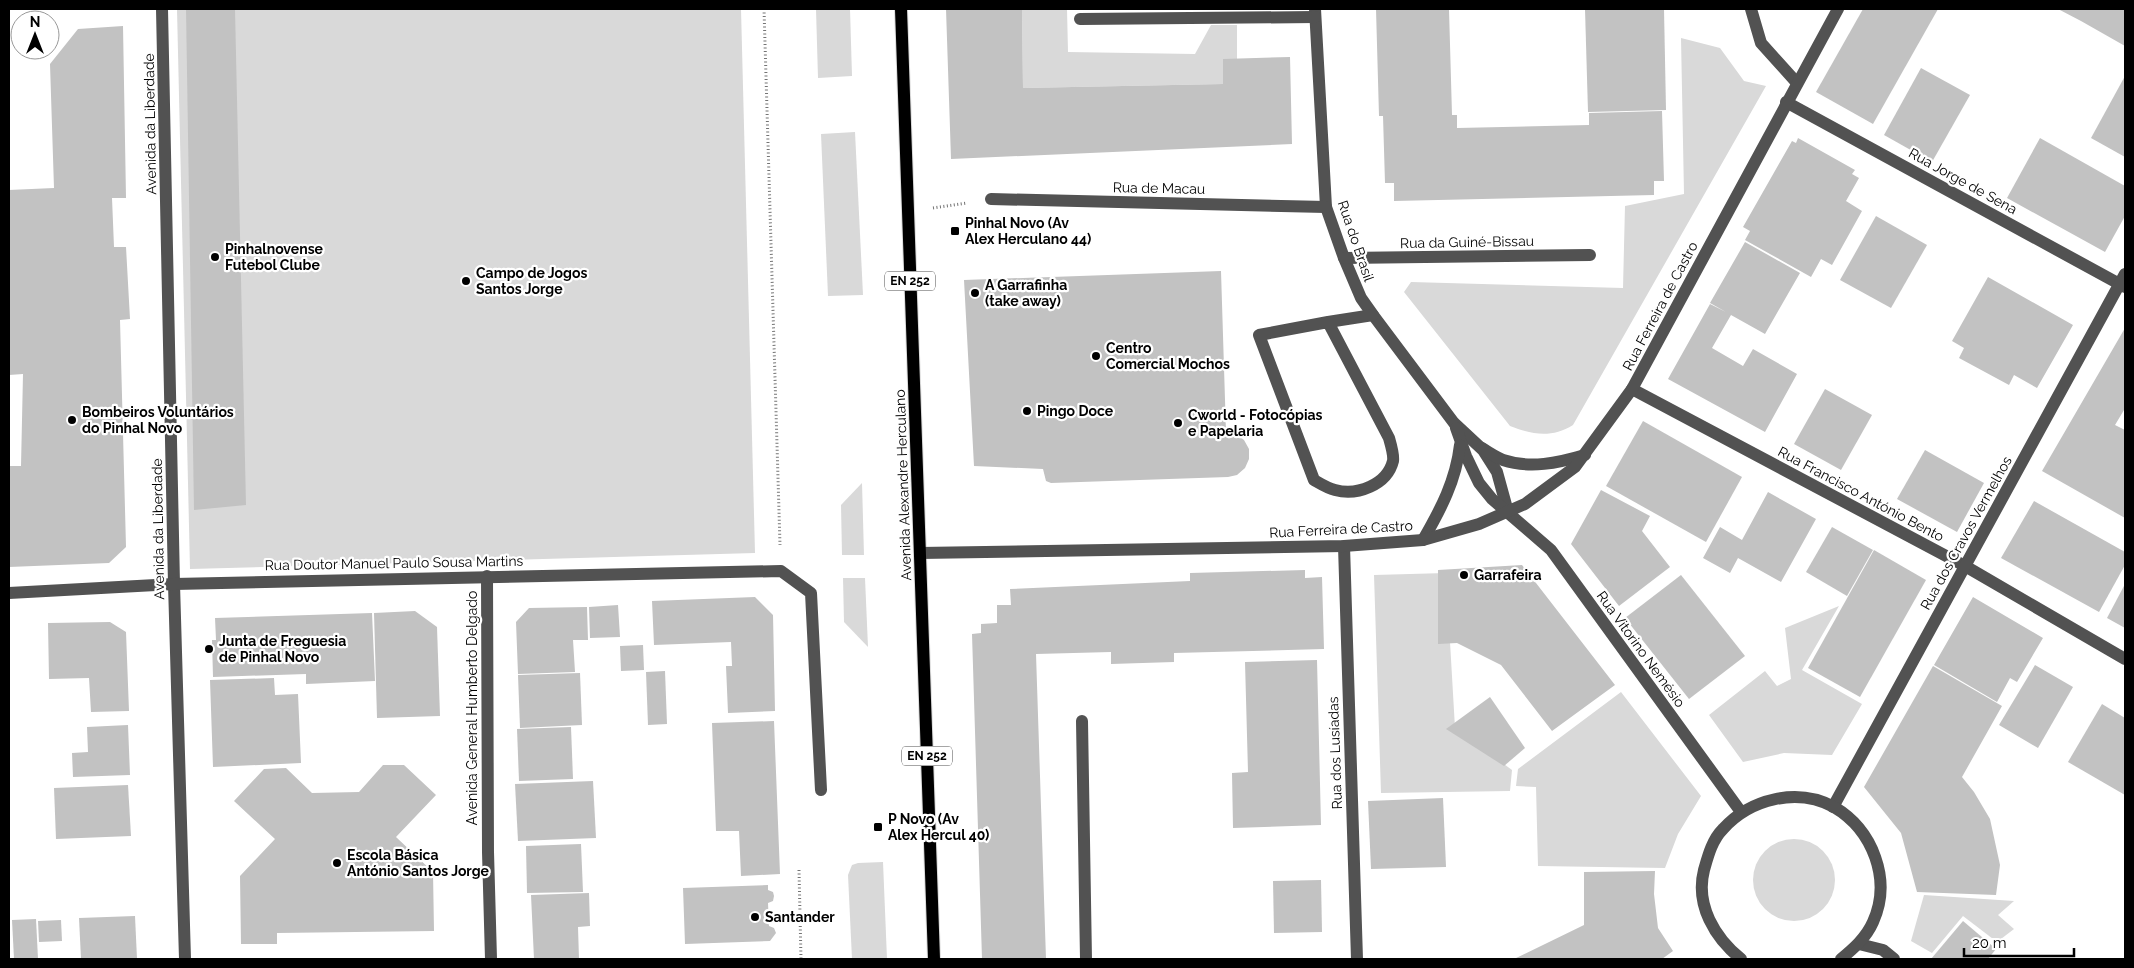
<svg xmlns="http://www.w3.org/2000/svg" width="2134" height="968" font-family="Raleway,sans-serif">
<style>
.green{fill:#d9d9d9}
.building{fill:#c2c2c2}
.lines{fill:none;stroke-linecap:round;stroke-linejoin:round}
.major-casing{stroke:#dbdbdb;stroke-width:14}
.path{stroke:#747474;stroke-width:3;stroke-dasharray:1 2.5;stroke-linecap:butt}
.minor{stroke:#525252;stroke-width:12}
.major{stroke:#000;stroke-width:12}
.poi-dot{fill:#000;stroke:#fff;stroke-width:2}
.labels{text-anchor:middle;stroke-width:4.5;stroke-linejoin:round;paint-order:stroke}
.shield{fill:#fff;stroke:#4c4c4c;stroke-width:1}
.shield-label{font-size:12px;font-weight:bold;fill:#000}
.street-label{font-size:14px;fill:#000;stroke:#fff}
.poi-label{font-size:14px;font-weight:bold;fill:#000;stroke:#fff;text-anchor:start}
</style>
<rect width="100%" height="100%" fill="#fff"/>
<g class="green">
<path d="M 177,9 L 741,9 L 755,553 L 190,569 Z"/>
<path d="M 816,9 L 850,9 L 852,76 L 818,78 Z"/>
<path d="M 1022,9 L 1067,9 L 1068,52 L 1195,54 L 1211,25 L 1237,25 L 1237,59 L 1223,59 L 1223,84 L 1023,88 Z"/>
<path d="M 1681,38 L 1720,48 L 1744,81 L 1766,86 L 1573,425 C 1552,438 1533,435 1510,426 L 1404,292 L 1411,282 L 1623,288 L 1625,206 L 1684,194 Z"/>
<path d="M 855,132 L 863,295 L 828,296 L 821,134 Z"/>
<path d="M 862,483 L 864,555 L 842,555 L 841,505 Z"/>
<path d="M 1446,573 L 1455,728 L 1512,770 L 1510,791 L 1381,793 L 1374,575 Z"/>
<path d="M 843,578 L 865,578 L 868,647 L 844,622 Z"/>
<path d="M 1839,606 L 1802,670 L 1862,704 L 1832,755 L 1784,753 L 1743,762 L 1709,715 L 1765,671 L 1777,686 L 1791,679 L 1785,628 Z"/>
<path d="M 1621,692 L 1701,796 L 1678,834 L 1665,868 L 1538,866 L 1536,787 L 1516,786 L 1518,769 Z"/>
<circle cx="1794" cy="880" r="41"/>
<path d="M 883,862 L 887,959 L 852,959 L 848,875 L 852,865 L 858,863 Z"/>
<path d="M 1924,895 L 2014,901 L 1998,915 L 2014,929 L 1997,942 L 1963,916 L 1932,953 L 1911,941 Z"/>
</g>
<g class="building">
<path d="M 186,9 L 235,9 L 246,505 L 194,510 Z"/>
<path d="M 946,9 L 1022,9 L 1023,88 L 1223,84 L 1223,59 L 1290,57 L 1292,144 L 951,159 Z"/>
<path d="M 1376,9 L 1449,9 L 1452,115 L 1457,115 L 1457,128 L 1589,125 L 1589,113 L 1662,111 L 1664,181 L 1654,181 L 1654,195 L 1394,201 L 1394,183 L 1385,183 L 1383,116 L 1379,116 Z"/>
<path d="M 1585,9 L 1664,9 L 1666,110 L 1588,112 Z"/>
<path d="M 1863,9 L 1938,9 L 1873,124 L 1816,92 Z"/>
<path d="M 2058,9 L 2125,9 L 2125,46 L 2081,21 Z"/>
<path d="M 123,26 L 126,198 L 112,198 L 114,247 L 126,247 L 130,319 L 120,320 L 126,547 L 109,563 L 9,567 L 9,466 L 21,466 L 23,374 L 9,375 L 9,190 L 54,188 L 50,64 L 78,29 Z"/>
<path d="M 1921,68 L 1970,95 L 1932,162 L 1884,135 Z"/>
<path d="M 2125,76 L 2125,157 L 2091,138 Z"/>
<path d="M 1798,138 L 1855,170 L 1852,174 L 1859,178 L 1846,201 L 1862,211 L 1832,265 L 1821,259 L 1811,277 L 1745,240 L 1750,231 L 1743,227 L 1792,141 L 1796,143 Z"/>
<path d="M 2040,138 L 2125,186 L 2125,216 L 2105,252 L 2007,198 Z"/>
<path d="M 1876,216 L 1927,245 L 1891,308 L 1840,280 Z"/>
<path d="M 1745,242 L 1800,273 L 1765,334 L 1731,315 L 1712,348 L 1743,366 L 1753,349 L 1797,374 L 1765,432 L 1668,379 L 1710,304 L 1726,312 L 1710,303 Z"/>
<path d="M 1221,271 L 1226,432 L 1236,434 L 1244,440 L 1249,449 L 1249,459 L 1245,468 L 1237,475 L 1228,477 L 1051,483 L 1046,481 L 1043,469 L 974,466 L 964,280 Z"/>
<path d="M 1988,277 L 2073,325 L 2037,388 L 2014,375 L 2009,385 L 1959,358 L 1964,348 L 1952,341 Z"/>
<path d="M 2125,328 L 2125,411 L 2124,410 L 2115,425 L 2125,430 L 2125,518 L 2042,471 Z"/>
<path d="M 1825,389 L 1872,415 L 1841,470 L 1794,444 Z"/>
<path d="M 1643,421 L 1742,477 L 1706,542 L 1606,486 Z"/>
<path d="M 1925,450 L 1984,483 L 1957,532 L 1897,499 Z"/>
<path d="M 1601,490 L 1650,516 L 1642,531 L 1670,567 L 1619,606 L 1571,544 Z"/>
<path d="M 1768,492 L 1816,519 L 1781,582 L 1738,558 L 1730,573 L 1703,558 L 1720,527 L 1742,540 Z"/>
<path d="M 2034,501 L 2125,552 L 2125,565 L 2099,612 L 2001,558 Z"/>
<path d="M 1832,527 L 1873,550 L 1847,596 L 1806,572 Z"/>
<path d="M 1874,550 L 1926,580 L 1860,697 L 1808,668 Z"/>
<path d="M 1522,565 L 1615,685 L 1552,731 L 1501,665 L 1457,643 L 1438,644 L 1438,570 Z"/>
<path d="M 1305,570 L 1305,578 L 1322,577 L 1324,649 L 1174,653 L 1174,662 L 1111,664 L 1111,652 L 1036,654 L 1046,959 L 982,959 L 972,634 L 981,633 L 981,624 L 997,623 L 997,605 L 1011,605 L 1010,589 L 1190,581 L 1190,573 Z"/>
<path d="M 1681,575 L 1745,656 L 1689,699 L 1625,618 Z"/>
<path d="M 2125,584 L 2125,628 L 2107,618 Z"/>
<path d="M 755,597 L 773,615 L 775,711 L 728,713 L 726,666 L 732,666 L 731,642 L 654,645 L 652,601 Z"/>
<path d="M 1973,597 L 2043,638 L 2017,682 L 2010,678 L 1997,702 L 1934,665 Z"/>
<path d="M 618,605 L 620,637 L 590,638 L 589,607 Z"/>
<path d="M 587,607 L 588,640 L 573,640 L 575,672 L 518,674 L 516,622 L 529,608 Z"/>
<path d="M 415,611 L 437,627 L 440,716 L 377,718 L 374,613 Z"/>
<path d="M 372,613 L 375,681 L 306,684 L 306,674 L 213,677 L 212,640 L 216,640 L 215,618 Z"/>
<path d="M 110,622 L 126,632 L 129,711 L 91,712 L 89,678 L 49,679 L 48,623 Z"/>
<path d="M 643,645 L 644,670 L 621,671 L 620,646 Z"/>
<path d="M 1317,660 L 1321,825 L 1233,828 L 1232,773 L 1248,772 L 1245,662 Z"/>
<path d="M 2035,665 L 2073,687 L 2038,748 L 1999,725 Z"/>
<path d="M 1933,666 L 2002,706 L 1962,777 L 1974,792 L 1990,819 L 2000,865 L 1996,895 L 1917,892 L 1901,833 L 1864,787 Z"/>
<path d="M 665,671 L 667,724 L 648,725 L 646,672 Z"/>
<path d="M 580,673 L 582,725 L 520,728 L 518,675 Z"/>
<path d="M 274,678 L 275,695 L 298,694 L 301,763 L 213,767 L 210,680 Z"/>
<path d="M 1490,697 L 1525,748 L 1504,766 L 1446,729 Z"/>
<path d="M 2102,704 L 2125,718 L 2125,795 L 2068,762 Z"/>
<path d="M 774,721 L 780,874 L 741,876 L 739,831 L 716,831 L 712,723 Z"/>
<path d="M 128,725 L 130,775 L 73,777 L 72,753 L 88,752 L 87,727 Z"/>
<path d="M 571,727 L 573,779 L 519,781 L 517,729 Z"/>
<path d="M 383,765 L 404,765 L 436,795 L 396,837 L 433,872 L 434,931 L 277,933 L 277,944 L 241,944 L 240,876 L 275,839 L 234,801 L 264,769 L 286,768 L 312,793 L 359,792 Z"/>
<path d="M 593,781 L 596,838 L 518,841 L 515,784 Z"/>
<path d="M 128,785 L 131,836 L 56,839 L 54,788 Z"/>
<path d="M 1443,798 L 1446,867 L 1371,869 L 1368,801 Z"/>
<path d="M 581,844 L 583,892 L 527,893 L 526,846 Z"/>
<path d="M 1655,871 L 1654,894 L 1658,928 L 1673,951 L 1662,959 L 1514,959 L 1584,925 L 1584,872 Z"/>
<path d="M 1321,880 L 1322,932 L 1274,933 L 1273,881 Z"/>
<path d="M 768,885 L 768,890 L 773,892 L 774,896 L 773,901 L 768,903 L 769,926 L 774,928 L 776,933 L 770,941 L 685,944 L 683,888 Z"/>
<path d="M 589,893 L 590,926 L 578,927 L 579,959 L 534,959 L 531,895 Z"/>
<path d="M 135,916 L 137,959 L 81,959 L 79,918 Z"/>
<path d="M 36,919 L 38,959 L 14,959 L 12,920 Z"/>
<path d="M 61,920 L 62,941 L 39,942 L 38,921 Z"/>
<path d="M 1963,921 L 1996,949 L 1988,959 L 1931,959 Z"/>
</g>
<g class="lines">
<defs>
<path id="major" d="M 901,9 L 934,959"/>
</defs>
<use href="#major" class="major-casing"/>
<g class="path">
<path d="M 764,9 L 780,545"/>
<path d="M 933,208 L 967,203"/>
<path d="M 799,870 L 801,959"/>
</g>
<g class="minor">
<path d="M 162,9 L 174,584 L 185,959"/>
<path d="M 1315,9 L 1326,207 L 1344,258 L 1361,298 L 1373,315 L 1454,423 L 1483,450 L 1497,472 L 1508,512"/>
<path d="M 1751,9 L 1761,43 L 1797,83"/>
<path d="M 1080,19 L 1315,17"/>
<path d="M 1786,102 L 2125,287"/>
<path d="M 991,199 L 1326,207"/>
<path d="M 1344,258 L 1590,255"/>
<path d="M 1328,322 L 1389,438 C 1391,445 1394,455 1393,461 C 1387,485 1357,496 1335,490 C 1327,488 1321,484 1314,480 L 1259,335 L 1328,322 L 1373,315"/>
<path d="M 1632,389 L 1965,566 L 2125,659"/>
<path d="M 1456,428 L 1466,456 L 1479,483 L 1492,499 L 1551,550 L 1741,812"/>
<path d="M 1482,448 C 1488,452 1496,457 1503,460 C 1530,469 1558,463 1585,455"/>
<path d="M 1423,540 C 1441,509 1456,480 1460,445"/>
<path d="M 1344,546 L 1357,959"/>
<path d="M 920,553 L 1344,546 L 1423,540 L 1479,524 L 1525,504 L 1575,467 L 1632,389 L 1838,9"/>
<path d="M 487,576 L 488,852 L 491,959"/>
<path d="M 9,593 L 174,584 L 781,571 L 811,593 L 821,790"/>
<path d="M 1082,721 L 1086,959"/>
<path d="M 1833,807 L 2125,274"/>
<path d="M 1859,944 L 1883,950 L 1894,959"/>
<path d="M 1741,959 C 1715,938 1695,905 1704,870 C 1708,856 1712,840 1723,829 C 1750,799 1797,787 1834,807 C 1873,830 1892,880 1873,922 C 1866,938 1853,949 1841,959"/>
</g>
<use href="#major" class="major"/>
</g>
<g class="poi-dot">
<rect x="950" y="226" width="10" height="10" rx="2.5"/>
<circle cx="215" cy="257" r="5"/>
<circle cx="466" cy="281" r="5"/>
<circle cx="975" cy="293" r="5"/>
<circle cx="1096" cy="356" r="5"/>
<circle cx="1027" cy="411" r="5"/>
<circle cx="72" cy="420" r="5"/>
<circle cx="1178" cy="423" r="5"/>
<circle cx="1464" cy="575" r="5"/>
<circle cx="209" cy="649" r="5"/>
<rect x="873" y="822" width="10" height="10" rx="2.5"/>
<circle cx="337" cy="863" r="5"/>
<circle cx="755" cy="917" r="5"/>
</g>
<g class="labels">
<g class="shield">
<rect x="885" y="271.5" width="50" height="19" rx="4"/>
<rect x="902" y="746.5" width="50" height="19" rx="4"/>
</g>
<g class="shield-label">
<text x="910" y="285">EN 252</text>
<text x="927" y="760">EN 252</text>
</g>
<g class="street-label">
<text transform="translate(150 124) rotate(-91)" y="5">Avenida da Liberdade</text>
<text transform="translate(1963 181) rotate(29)" y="5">Rua Jorge de Sena</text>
<text transform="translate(1159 188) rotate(1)" y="5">Rua de Macau</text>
<text transform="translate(1356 241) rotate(71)" y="5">Rua do Brasil</text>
<text transform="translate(1467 242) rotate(-1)" y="5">Rua da Guiné-Bissau</text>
<text transform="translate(1660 306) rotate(-62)" y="5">Rua Ferreira de Castro</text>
<text transform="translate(903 485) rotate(-92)" y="5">Avenida Alexandre Herculano</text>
<text transform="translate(1861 494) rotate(28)" y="5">Rua Francisco António Bento</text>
<text transform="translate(158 529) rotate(-91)" y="5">Avenida da Liberdade</text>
<text transform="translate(1341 529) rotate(-3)" y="5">Rua Ferreira de Castro</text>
<text transform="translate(1966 533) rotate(-61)" y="5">Rua dos Cravos Vermelhos</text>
<text transform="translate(394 563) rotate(-1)" y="5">Rua Doutor Manuel Paulo Sousa Martins</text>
<text transform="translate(1641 649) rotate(54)" y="5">Rua Vitorino Nemésio</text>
<text transform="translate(472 708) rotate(-90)" y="5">Avenida General Humberto Delgado</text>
<text transform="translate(1335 753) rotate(-92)" y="5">Rua dos Lusíadas</text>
</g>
<g class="poi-label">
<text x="965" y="228">Pinhal Novo (Av<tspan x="965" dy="16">Alex Herculano 44)</tspan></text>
<text x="225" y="254">Pinhalnovense<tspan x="225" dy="16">Futebol Clube</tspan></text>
<text x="476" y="278">Campo de Jogos<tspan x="476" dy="16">Santos Jorge</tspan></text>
<text x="985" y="290">A Garrafinha<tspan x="985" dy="16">(take away)</tspan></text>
<text x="1106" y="353">Centro<tspan x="1106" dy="16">Comercial Mochos</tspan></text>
<text x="1037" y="416">Pingo Doce</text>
<text x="82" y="417">Bombeiros Voluntários<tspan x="82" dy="16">do Pinhal Novo</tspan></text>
<text x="1188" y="420">Cworld - Fotocópias<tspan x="1188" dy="16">e Papelaria</tspan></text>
<text x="1474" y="580">Garrafeira</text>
<text x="219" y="646">Junta de Freguesia<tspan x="219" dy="16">de Pinhal Novo</tspan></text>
<text x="888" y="824">P Novo (Av<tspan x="888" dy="16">Alex Hercul 40)</tspan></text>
<text x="347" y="860">Escola Básica<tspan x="347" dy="16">António Santos Jorge</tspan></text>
<text x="765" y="922">Santander</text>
</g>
</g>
<rect width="2134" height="968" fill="none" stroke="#000000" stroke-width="20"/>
<g transform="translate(35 35)"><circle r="24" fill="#ffffff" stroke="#999999"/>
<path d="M0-4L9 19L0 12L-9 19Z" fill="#000000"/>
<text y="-8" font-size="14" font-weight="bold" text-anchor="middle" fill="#000000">N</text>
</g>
<path d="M1964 948v8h110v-8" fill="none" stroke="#000000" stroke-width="2.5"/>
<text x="1972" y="948" font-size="15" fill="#000000" stroke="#ffffff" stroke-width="4" paint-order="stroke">20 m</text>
</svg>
